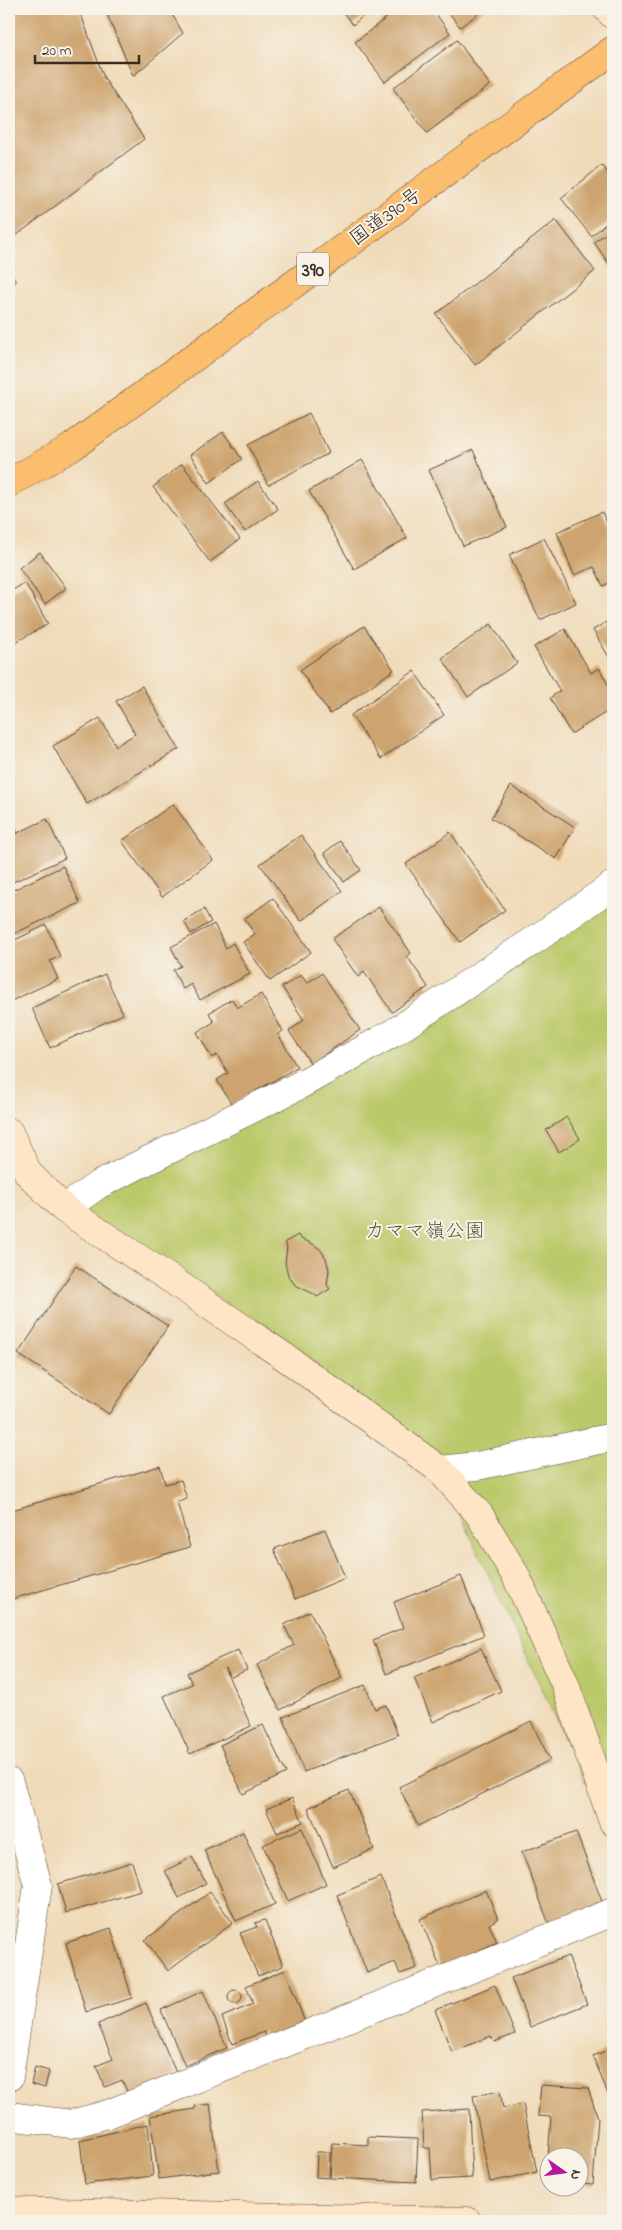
<svg xmlns="http://www.w3.org/2000/svg" width="622" height="2230" font-family="'Indie Flower','Klee One',sans-serif">
<style>
.green{fill:#bcc96a;stroke:#7c7a44}
.building{fill:#cda470}
.lines{fill:none;stroke-linecap:round;stroke-linejoin:round}
.street-casing{stroke:#564535;stroke-width:29}
.secondary-casing{stroke:#564535;stroke-width:29}
.highway-casing{stroke:#564535;stroke-width:29}
.street{stroke:#fff;stroke-width:28}
.secondary{stroke:#fde5c5;stroke-width:28}
.highway{stroke:#fbbd6e;stroke-width:28}
.labels{text-anchor:middle;stroke-width:4;stroke-linejoin:round;paint-order:stroke}
.shield{fill:#f7f3e8;stroke:#73665b;stroke-width:1}
.shield-label{font-size:19px;font-weight:bold;fill:#3b2a1e}
.street-label{font-size:20px;fill:#3b2a1e;stroke:#f7f3e8}
.park-label{font-size:20px;fill:#5b5231;stroke:#f7f3e8}
</style>
<rect width="100%" height="100%" fill="#f7f3e8"/>
<filter id="ink" filterUnits="userSpaceOnUse"><feTurbulence type="fractalNoise" baseFrequency=".02" numOctaves="2"/><feDisplacementMap in="SourceGraphic" scale="10" xChannelSelector="R" yChannelSelector="G"/><feConvolveMatrix kernelMatrix="1 2 1 2 8 2 1 2 1" color-interpolation-filters="sRGB"/></filter>
<filter id="wash" filterUnits="userSpaceOnUse"><feTurbulence type="fractalNoise" baseFrequency=".0096" numOctaves="4" result="noise"/><feDisplacementMap in="SourceGraphic" scale="20" xChannelSelector="R" yChannelSelector="G"/><feGaussianBlur stdDeviation="1.12" result="paint"/><feColorMatrix in="noise" values="0 0 0 0 0 0 0 0 0 0 0 0 0 0 0 0 0 1.4 0 .05"/><feComposite in="paint" operator="in"/></filter>
<g filter="url(#wash)">
<rect width="100%" height="100%" fill="#f0dbb9"/>
<path class="green" d="M 613,896 L 613,1842 L 440,1470 L 64,1209 Z"/>
<g id="blocks">
<g class="building">
<path d="M 9,9 L 79,9 L 104,78 L 144,139 L 9,241 Z"/>
<path d="M 114,9 L 169,9 L 183,33 L 133,76 L 107,14 Z"/>
<path d="M 340,9 L 371,9 L 353,25 Z"/>
<path d="M 398,9 L 432,9 L 450,33 L 385,82 L 355,42 Z"/>
<path d="M 446,9 L 485,9 L 460,27 Z"/>
<path d="M 457,40 L 490,85 L 427,133 L 393,88 Z"/>
<path d="M 602,165 L 613,180 L 613,218 L 591,236 L 561,198 Z"/>
<path d="M 556,220 L 595,271 L 475,365 L 436,314 Z"/>
<path d="M 613,228 L 613,270 L 594,242 Z"/>
<path d="M 9,269 L 16,282 L 9,287 Z"/>
<path d="M 309,413 L 329,453 L 268,485 L 248,445 Z"/>
<path d="M 223,432 L 242,459 L 209,483 L 190,455 Z"/>
<path d="M 473,450 L 507,527 L 463,546 L 429,470 Z"/>
<path d="M 362,460 L 407,538 L 354,569 L 309,491 Z"/>
<path d="M 182,464 L 240,539 L 210,562 L 153,487 Z"/>
<path d="M 258,481 L 278,509 L 245,532 L 225,504 Z"/>
<path d="M 602,512 L 613,536 L 613,581 L 603,586 L 594,567 L 574,575 L 557,532 Z"/>
<path d="M 544,538 L 576,603 L 540,620 L 509,555 Z"/>
<path d="M 40,552 L 66,588 L 45,604 L 19,568 Z"/>
<path d="M 25,583 L 48,624 L 9,646 L 9,592 Z"/>
<path d="M 613,618 L 613,664 L 593,630 Z"/>
<path d="M 491,624 L 517,663 L 468,697 L 442,658 Z"/>
<path d="M 364,626 L 394,670 L 330,714 L 300,670 Z"/>
<path d="M 565,629 L 591,673 L 599,668 L 613,693 L 613,708 L 571,734 L 550,698 L 560,691 L 534,647 Z"/>
<path d="M 414,671 L 444,715 L 381,759 L 351,715 Z"/>
<path d="M 142,686 L 179,749 L 87,804 L 53,746 L 100,718 L 116,746 L 135,734 L 116,701 Z"/>
<path d="M 511,786 L 575,827 L 556,859 L 491,818 Z"/>
<path d="M 173,804 L 213,860 L 162,897 L 122,841 Z"/>
<path d="M 47,819 L 65,858 L 9,884 L 9,837 Z"/>
<path d="M 12,823 L 17,833 L 9,836 L 9,825 Z"/>
<path d="M 450,832 L 505,910 L 460,942 L 406,864 Z"/>
<path d="M 301,835 L 342,891 L 301,921 L 260,864 Z"/>
<path d="M 340,841 L 361,870 L 344,882 L 324,853 Z"/>
<path d="M 63,866 L 80,903 L 9,936 L 9,892 Z"/>
<path d="M 273,898 L 311,952 L 270,981 L 243,942 L 255,934 L 244,919 Z"/>
<path d="M 379,907 L 411,953 L 407,956 L 428,987 L 392,1012 L 364,972 L 358,977 L 332,939 Z"/>
<path d="M 204,909 L 211,922 L 191,934 L 184,921 Z"/>
<path d="M 214,924 L 226,948 L 233,943 L 250,974 L 200,1000 L 191,984 L 183,989 L 173,970 L 181,966 L 171,947 Z"/>
<path d="M 46,925 L 60,956 L 50,961 L 58,979 L 9,1002 L 9,943 Z"/>
<path d="M 322,973 L 360,1030 L 311,1064 L 289,1031 L 304,1020 L 282,987 L 301,975 L 307,983 Z"/>
<path d="M 105,974 L 123,1014 L 50,1048 L 32,1008 Z"/>
<path d="M 261,994 L 283,1031 L 278,1034 L 297,1067 L 232,1105 L 217,1080 L 228,1073 L 217,1055 L 212,1058 L 197,1032 L 214,1022 L 209,1013 L 232,999 L 237,1008 Z"/>
<path d="M 567,1117 L 580,1139 L 559,1152 L 546,1130 Z"/>
<path d="M 298,1235 L 301,1239 L 311,1243 L 320,1249 L 326,1258 L 329,1270 L 327,1285 L 330,1289 L 317,1297 L 314,1294 L 295,1285 L 288,1275 L 285,1263 L 287,1247 L 285,1242 Z"/>
<path d="M 76,1266 L 168,1326 L 109,1414 L 18,1354 Z"/>
<path d="M 160,1466 L 165,1484 L 181,1480 L 187,1499 L 177,1502 L 190,1547 L 9,1600 L 9,1511 Z"/>
<path d="M 325,1529 L 345,1578 L 295,1599 L 274,1549 Z"/>
<path d="M 461,1576 L 484,1635 L 386,1674 L 373,1640 L 403,1628 L 394,1602 Z"/>
<path d="M 310,1611 L 342,1678 L 280,1710 L 257,1665 L 294,1645 L 284,1625 Z"/>
<path d="M 481,1648 L 501,1691 L 433,1722 L 414,1678 Z"/>
<path d="M 238,1650 L 247,1670 L 231,1677 L 226,1668 L 225,1669 L 251,1726 L 190,1754 L 164,1696 L 192,1684 L 187,1673 Z"/>
<path d="M 365,1685 L 375,1709 L 386,1705 L 398,1735 L 304,1772 L 283,1717 Z"/>
<path d="M 531,1721 L 550,1760 L 418,1826 L 399,1787 Z"/>
<path d="M 263,1725 L 286,1773 L 243,1794 L 220,1745 Z"/>
<path d="M 349,1790 L 374,1849 L 333,1867 L 308,1808 Z"/>
<path d="M 292,1798 L 303,1822 L 277,1833 L 266,1809 Z"/>
<path d="M 302,1828 L 326,1884 L 288,1901 L 263,1845 Z"/>
<path d="M 243,1832 L 275,1904 L 236,1921 L 204,1850 Z"/>
<path d="M 576,1832 L 604,1907 L 550,1927 L 522,1852 Z"/>
<path d="M 192,1857 L 206,1883 L 179,1898 L 165,1871 Z"/>
<path d="M 132,1862 L 141,1891 L 66,1913 L 58,1884 Z"/>
<path d="M 381,1877 L 417,1968 L 400,1974 L 395,1962 L 367,1973 L 337,1895 Z"/>
<path d="M 486,1890 L 498,1919 L 489,1924 L 497,1942 L 441,1968 L 420,1919 Z"/>
<path d="M 210,1892 L 233,1923 L 168,1971 L 145,1940 Z"/>
<path d="M 265,1920 L 283,1966 L 258,1976 L 240,1933 L 257,1927 L 255,1923 Z"/>
<path d="M 111,1928 L 132,1998 L 86,2012 L 66,1943 Z"/>
<path d="M 568,1956 L 587,2004 L 530,2027 L 511,1978 Z"/>
<path d="M 285,1970 L 306,2025 L 267,2040 L 264,2032 L 232,2044 L 222,2017 L 253,2004 L 246,1986 Z"/>
<path d="M 495,1985 L 515,2034 L 494,2042 L 491,2036 L 452,2052 L 435,2010 Z"/>
<circle cx="235" cy="1997" r="7"/>
<path d="M 203,1991 L 227,2048 L 185,2066 L 161,2010 Z"/>
<path d="M 146,2003 L 177,2075 L 129,2096 L 122,2080 L 105,2087 L 96,2066 L 113,2059 L 98,2024 Z"/>
<path d="M 613,2048 L 613,2107 L 593,2056 Z"/>
<path d="M 35,2067 L 49,2071 L 45,2088 L 31,2084 Z"/>
<path d="M 541,2085 L 588,2088 L 598,2118 L 593,2185 L 580,2184 L 580,2158 L 548,2158 L 551,2117 L 538,2116 Z"/>
<path d="M 500,2091 L 503,2108 L 523,2104 L 537,2172 L 490,2182 L 473,2096 Z"/>
<path d="M 210,2104 L 219,2171 L 159,2179 L 150,2116 L 195,2109 L 195,2106 Z"/>
<path d="M 469,2109 L 472,2178 L 432,2180 L 430,2148 L 424,2148 L 422,2112 Z"/>
<path d="M 148,2124 L 153,2176 L 85,2184 L 80,2140 Z"/>
<path d="M 368,2137 L 418,2139 L 416,2182 L 330,2178 L 332,2143 L 368,2145 Z"/>
<path d="M 317,2152 L 330,2152 L 329,2178 L 316,2177 Z"/>
</g>
</g>
</g>
<g filter="url(#ink)">
<use href="#blocks" fill-opacity="0" stroke="#564535" stroke-width="1"/>
<g class="lines">
<defs>
<g id="street">
<path d="M 64,1209 L 98,1185 L 296,1087 L 393,1033 L 539,937 L 613,885"/>
<path d="M 440,1470 L 477,1466 L 613,1437"/>
<path d="M 9,1782 L 38,1885 L 9,2077"/>
<path d="M 9,2116 L 71,2124 L 108,2114 L 613,1912"/>
</g>
<g id="secondary">
<path d="M 607,9 L 613,15"/>
<path d="M 9,1132 L 28,1173 L 64,1209 L 175,1282 L 292,1362 L 440,1470 L 479,1514 L 516,1576 L 565,1684 L 613,1822"/>
<path d="M 9,2211 L 467,2221"/>
</g>
<path id="highway" d="M 9,483 L 72,447 L 613,50"/>
</defs>
<use href="#street" class="street-casing"/>
<use href="#secondary" class="secondary-casing"/>
<use href="#highway" class="highway-casing"/>
<use href="#street" class="street"/>
<use href="#secondary" class="secondary"/>
<use href="#highway" class="highway"/>
</g>
</g>
<g class="labels">
<rect class="shield" x="297" y="252.5" width="32" height="33" rx="4"/>
<g class="shield-label">
<text x="313" y="276">390</text>
</g>
<g class="street-label">
<text transform="translate(385 216) rotate(-36)" y="7">国道390号</text>
</g>
<g class="park-label">
<text x="425" y="1237">カママ嶺公園</text>
</g>
</g>
<rect width="622" height="2230" fill="none" stroke="#f7f3e8" stroke-width="30"/>
<g transform="translate(564 2172) rotate(104)"><circle r="24" fill="#f7f3e8" stroke="#aca397"/>
<path d="M0-4L9 19L0 12L-9 19Z" fill="#b5179e"/>
<text y="-8" font-size="14" font-weight="bold" text-anchor="middle" fill="#3b2a1e">N</text>
</g>
<path d="M35 55v8h104v-8" fill="none" stroke="#3b2a1e" stroke-width="2.5"/>
<text x="42" y="55" font-size="15" fill="#3b2a1e" stroke="#f7f3e8" stroke-width="4" paint-order="stroke">20 m</text>
</svg>
